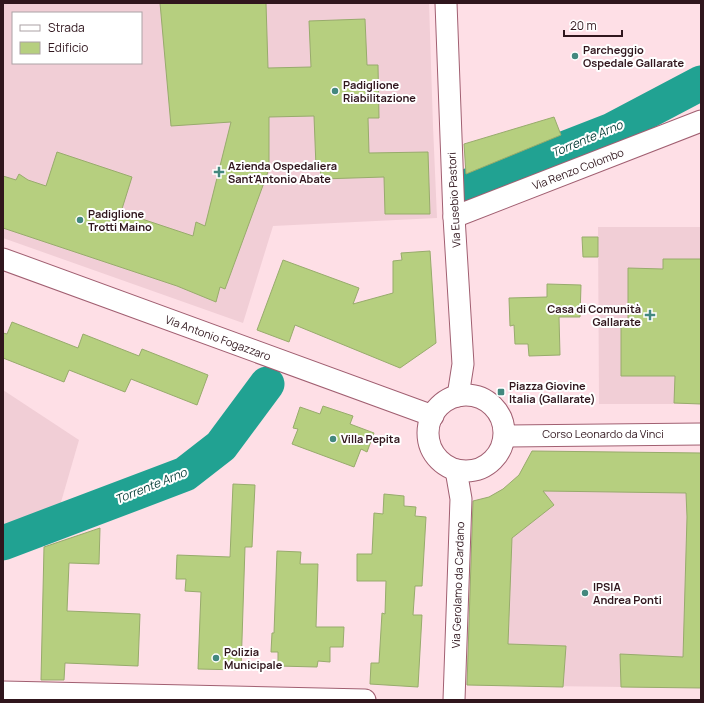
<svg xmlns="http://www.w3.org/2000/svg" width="704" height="703" font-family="Manrope,sans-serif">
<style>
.built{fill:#f1ced6;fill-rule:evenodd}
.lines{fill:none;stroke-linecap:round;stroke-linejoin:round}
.river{stroke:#21a292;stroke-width:35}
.building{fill:#b6cf7f;stroke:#98ab6c}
.minor-casing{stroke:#a15f71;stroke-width:23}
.minor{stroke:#fff;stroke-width:21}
.poi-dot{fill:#43887e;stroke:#fff;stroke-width:1.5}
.labels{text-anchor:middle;stroke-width:4;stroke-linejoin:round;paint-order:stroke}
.poi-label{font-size:11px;font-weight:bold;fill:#30161d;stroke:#fff;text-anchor:start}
.street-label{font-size:11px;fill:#30161d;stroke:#fff}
.water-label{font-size:12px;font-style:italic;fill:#0a403a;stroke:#fff}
</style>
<rect width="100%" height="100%" fill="#fedfe6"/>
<g class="built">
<path d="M 3,3 L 429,3 L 433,126 L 437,218 L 273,226 L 243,323 L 3,238 ZM 13,13 L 141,13 L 141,63 L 13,63 Z"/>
<path d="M 598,227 L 701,227 L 701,404 L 599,404 Z"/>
<path d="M 3,390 L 79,440 L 57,516 L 3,537 Z"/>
<path d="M 532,451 L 701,453 L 701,688 L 466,685 L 473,501 L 489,497 L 503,489 L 519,475 Z"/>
</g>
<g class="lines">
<g class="river">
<path d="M 468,186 L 612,130 L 701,83"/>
<path d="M 3,543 L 185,474 L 221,446 L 267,384"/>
</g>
</g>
<g class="building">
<path d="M 160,3 L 266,3 L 268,68 L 311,67 L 309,21 L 365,19 L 367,65 L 378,65 L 379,118 L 368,118 L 369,153 L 428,152 L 430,214 L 385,214 L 384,177 L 321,179 L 320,167 L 316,167 L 314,116 L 269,117 L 269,169 L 225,289 L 220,287 L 216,302 L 177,286 L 3,228 L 3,176 L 16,180 L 19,174 L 28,180 L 46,186 L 57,152 L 132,177 L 121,212 L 193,236 L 196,222 L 205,226 L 231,122 L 171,126 Z"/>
<path d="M 554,117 L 561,135 L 466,174 L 464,144 Z"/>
<path d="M 582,237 L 598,237 L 598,257 L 583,257 Z"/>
<path d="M 430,251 L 436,343 L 400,368 L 295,325 L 289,342 L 257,330 L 283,260 L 359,288 L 353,304 L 393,293 L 393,261 L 402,260 L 401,253 Z"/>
<path d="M 663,259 L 701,259 L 701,404 L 674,403 L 675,376 L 621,376 L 621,324 L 628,324 L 628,268 L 663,269 Z"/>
<path d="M 547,284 L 581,285 L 580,317 L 559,317 L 560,355 L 529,356 L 528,344 L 515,344 L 514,325 L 510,326 L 509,298 L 547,297 Z"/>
<path d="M 12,322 L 78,348 L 83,334 L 139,356 L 142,349 L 208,375 L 197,405 L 131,379 L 125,392 L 69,370 L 64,382 L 3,358 L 3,333 L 7,334 Z"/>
<path d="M 323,406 L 353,416 L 350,424 L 374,433 L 367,452 L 361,449 L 354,467 L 292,444 L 298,429 L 293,428 L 300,407 L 320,414 Z"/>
<path d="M 532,451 L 701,453 L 701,688 L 621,687 L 620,654 L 683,657 L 687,517 L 686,493 L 543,491 L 554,505 L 512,538 L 508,644 L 566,646 L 563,687 L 467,685 L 473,501 L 489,497 L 503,489 L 519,475 Z"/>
<path d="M 233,484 L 255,485 L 252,547 L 245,547 L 241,670 L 198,669 L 201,592 L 185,591 L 186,579 L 176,579 L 177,555 L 230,557 Z"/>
<path d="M 384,494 L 404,496 L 404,506 L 416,507 L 415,516 L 426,517 L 422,586 L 415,586 L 413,615 L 422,615 L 418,687 L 370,684 L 371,663 L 379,663 L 382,613 L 385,614 L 386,581 L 357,581 L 357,554 L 372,554 L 374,513 L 383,514 Z"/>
<path d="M 100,528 L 99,564 L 69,563 L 67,611 L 140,614 L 138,666 L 65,663 L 64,680 L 41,680 L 44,547 Z"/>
<path d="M 277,551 L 301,552 L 300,564 L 318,564 L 316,627 L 344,627 L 343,647 L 330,647 L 330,662 L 318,661 L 317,667 L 278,666 L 278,652 L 271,652 L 272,633 L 274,633 Z"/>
</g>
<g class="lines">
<defs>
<g id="minor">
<path d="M 446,3 L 454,217 L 463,364 L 458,396"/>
<path d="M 454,217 L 701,121"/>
<path d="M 3,259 L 433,416"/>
<circle cx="466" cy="433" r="38"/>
<path d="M 505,436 L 701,434"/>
<path d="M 3,692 L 365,700"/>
<path d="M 454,700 L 461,499 L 456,470"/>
</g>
</defs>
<use href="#minor" class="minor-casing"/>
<use href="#minor" class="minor"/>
</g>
<g class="poi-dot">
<circle cx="575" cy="56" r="4"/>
<circle cx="335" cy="91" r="4"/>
<path d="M217 166h4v4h4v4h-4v4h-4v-4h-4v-4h4z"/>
<circle cx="80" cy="220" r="4"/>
<path d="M648 309h4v4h4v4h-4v4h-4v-4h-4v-4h4z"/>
<rect x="497" y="388" width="8" height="8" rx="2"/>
<circle cx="333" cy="439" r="4"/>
<circle cx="585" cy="593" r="4"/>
<circle cx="216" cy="658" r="4"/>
</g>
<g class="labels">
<g class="poi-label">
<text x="583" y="54">Parcheggio<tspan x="583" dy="13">Ospedale Gallarate</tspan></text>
<text x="343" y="89">Padiglione<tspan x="343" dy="13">Riabilitazione</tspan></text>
<text x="228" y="170">Azienda Ospedaliera<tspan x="228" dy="13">Sant'Antonio Abate</tspan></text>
<text x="88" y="218">Padiglione<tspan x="88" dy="13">Trotti Maino</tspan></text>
<text x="641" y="313" text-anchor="end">Casa di Comunità<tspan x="641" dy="13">Gallarate</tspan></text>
<text x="509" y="390">Piazza Giovine<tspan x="509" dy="13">Italia (Gallarate)</tspan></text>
<text x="341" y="443">Villa Pepita</text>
<text x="593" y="591">IPSIA<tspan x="593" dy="13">Andrea Ponti</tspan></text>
<text x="224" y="656">Polizia<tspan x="224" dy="13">Municipale</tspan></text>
</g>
<g class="street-label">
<text transform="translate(578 169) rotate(-21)" y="4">Via Renzo Colombo</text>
<text transform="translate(454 200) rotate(-93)" y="4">Via Eusebio Pastori</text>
<text transform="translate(218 338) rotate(20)" y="4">Via Antonio Fogazzaro</text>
<text x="603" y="438">Corso Leonardo da Vinci</text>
<text transform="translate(458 585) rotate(-88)" y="4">Via Gerolamo da Cardano</text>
</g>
<g class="water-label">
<text transform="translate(587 139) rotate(-23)" y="4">Torrente Arno</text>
<text transform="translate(151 486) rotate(-22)" y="4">Torrente Arno</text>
</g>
</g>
<rect width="704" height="703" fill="none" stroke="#30161d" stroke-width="8"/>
<rect x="12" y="12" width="130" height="52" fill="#ffffff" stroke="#aca2a5"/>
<rect x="20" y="25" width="20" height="6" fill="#ffffff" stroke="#aca2a5"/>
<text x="48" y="32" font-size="12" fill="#30161d">Strada</text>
<rect x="20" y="42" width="20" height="12" fill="#b6cf7f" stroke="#aca2a5"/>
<text x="48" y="52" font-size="12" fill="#30161d">Edificio</text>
<path d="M564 30v6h58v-6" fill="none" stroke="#30161d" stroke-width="2"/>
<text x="570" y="30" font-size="12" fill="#30161d" stroke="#ffffff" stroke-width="3" paint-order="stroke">20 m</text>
</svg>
